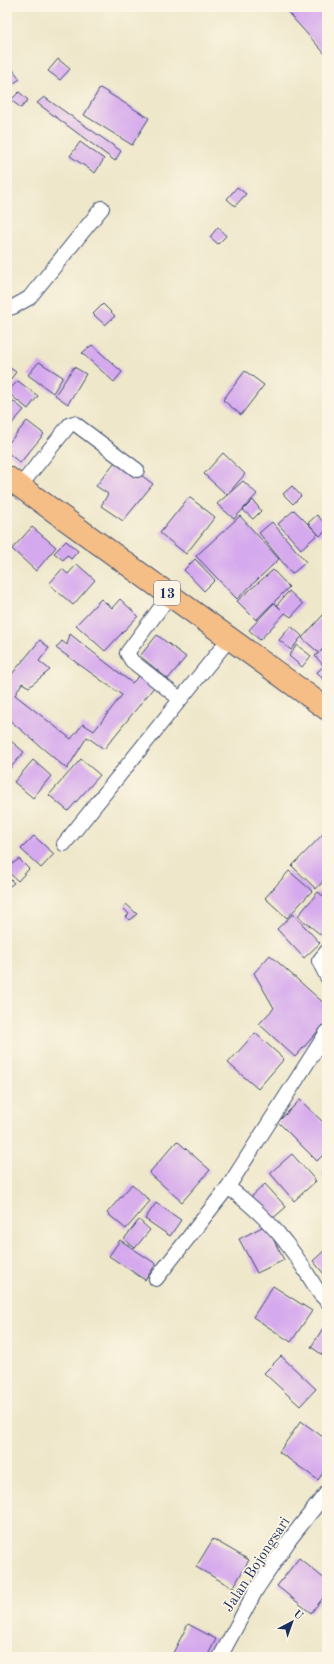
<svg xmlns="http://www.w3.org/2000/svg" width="334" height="1664" font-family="'Old Standard TT',serif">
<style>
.building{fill:#d5a9ed}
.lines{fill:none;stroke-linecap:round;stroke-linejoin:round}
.street-casing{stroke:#3b4b6e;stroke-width:16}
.highway-casing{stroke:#3b4b6e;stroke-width:24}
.street{stroke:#fff;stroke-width:14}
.highway{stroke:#f6be87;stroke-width:22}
.labels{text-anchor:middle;stroke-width:3.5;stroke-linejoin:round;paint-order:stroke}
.shield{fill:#fcf5e5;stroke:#5e6a86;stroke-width:1}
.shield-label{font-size:14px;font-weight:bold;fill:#1b2f5e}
.street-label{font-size:15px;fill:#1b2f5e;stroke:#fcf5e5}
</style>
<rect width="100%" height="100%" fill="#fcf5e5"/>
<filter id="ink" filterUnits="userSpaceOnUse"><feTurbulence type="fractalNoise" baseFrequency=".025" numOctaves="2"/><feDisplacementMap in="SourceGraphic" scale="8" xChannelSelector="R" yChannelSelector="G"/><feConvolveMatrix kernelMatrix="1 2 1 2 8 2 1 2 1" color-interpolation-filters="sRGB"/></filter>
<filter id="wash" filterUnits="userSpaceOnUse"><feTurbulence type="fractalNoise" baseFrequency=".012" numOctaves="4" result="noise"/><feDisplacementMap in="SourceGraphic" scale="16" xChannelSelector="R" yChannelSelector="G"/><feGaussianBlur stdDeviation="0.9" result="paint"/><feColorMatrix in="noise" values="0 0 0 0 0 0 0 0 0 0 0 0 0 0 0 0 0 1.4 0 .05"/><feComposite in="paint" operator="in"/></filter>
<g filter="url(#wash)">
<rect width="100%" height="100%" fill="#eee7ca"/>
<g id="blocks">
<g class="building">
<path d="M 283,7 L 327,7 L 327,56 Z"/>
<path d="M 58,59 L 70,69 L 60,80 L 48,71 Z"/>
<path d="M 7,62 L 20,79 L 7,88 Z"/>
<path d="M 100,88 L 149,118 L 132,145 L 84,115 Z"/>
<path d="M 19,92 L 28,100 L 21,108 L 11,100 Z"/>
<path d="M 44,97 L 121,151 L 115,161 L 37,103 Z"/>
<path d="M 80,142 L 104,159 L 95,173 L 70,156 Z"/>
<path d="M 237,187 L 246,194 L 235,206 L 227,199 Z"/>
<path d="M 218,227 L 226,236 L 218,244 L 210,237 Z"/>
<path d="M 103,304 L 115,316 L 105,325 L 93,314 Z"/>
<path d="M 92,345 L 122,372 L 114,382 L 82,353 Z"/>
<path d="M 39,362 L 63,377 L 53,393 L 28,375 Z"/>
<path d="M 7,366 L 16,372 L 7,384 Z"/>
<path d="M 74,367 L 86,374 L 68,404 L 55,395 Z"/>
<path d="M 245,371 L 264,385 L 241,415 L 223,400 Z"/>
<path d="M 18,381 L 38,396 L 28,409 L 7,392 Z"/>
<path d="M 13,401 L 24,410 L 7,429 L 7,408 Z"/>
<path d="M 27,421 L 44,434 L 20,463 L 7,452 L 7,445 Z"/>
<path d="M 223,453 L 245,474 L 227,495 L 204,474 Z"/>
<path d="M 118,458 L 153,484 L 123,521 L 101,506 L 108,494 L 96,486 Z"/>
<path d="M 243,481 L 257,494 L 234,519 L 217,504 Z"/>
<path d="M 292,486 L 301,496 L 293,504 L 283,494 Z"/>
<path d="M 189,497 L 215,517 L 186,554 L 160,533 Z"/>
<path d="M 253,500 L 261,511 L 253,519 L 243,510 Z"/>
<path d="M 294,510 L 318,534 L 301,549 L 278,524 Z"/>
<path d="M 317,515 L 327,526 L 327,529 L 320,536 L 308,523 Z"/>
<path d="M 240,516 L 279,559 L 237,599 L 196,556 Z"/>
<path d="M 272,522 L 306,562 L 292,574 L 259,533 Z"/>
<path d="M 32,527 L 56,547 L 36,571 L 12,549 Z"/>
<path d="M 66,541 L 78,551 L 71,559 L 67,555 L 63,560 L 54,553 Z"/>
<path d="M 195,559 L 215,580 L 204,591 L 184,570 Z"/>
<path d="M 77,564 L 95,580 L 73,605 L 49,584 L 62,569 L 68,574 Z"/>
<path d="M 273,570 L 289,587 L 256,620 L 237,601 Z"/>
<path d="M 289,591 L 303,604 L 291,617 L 285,613 L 260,640 L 249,630 L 274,603 L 281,609 L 277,605 Z"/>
<path d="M 101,599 L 112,608 L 120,599 L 138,616 L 105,651 L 76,625 Z"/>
<path d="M 324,614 L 327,617 L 327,644 L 320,652 L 327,646 L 327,684 L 317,672 L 324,666 L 315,656 L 319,653 L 302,638 Z"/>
<path d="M 291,626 L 302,636 L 291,650 L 279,640 Z"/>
<path d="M 70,634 L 132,683 L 141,674 L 155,686 L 104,749 L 87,737 L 67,769 L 7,718 L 7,680 L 40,640 L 49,648 L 39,661 L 50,670 L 29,687 L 22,683 L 15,695 L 71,739 L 83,724 L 94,731 L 122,695 L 56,648 L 62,641 L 67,645 Z"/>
<path d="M 157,635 L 186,657 L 168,679 L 140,656 Z"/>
<path d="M 297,645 L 311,656 L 302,667 L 289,656 Z"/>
<path d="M 11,741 L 24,752 L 7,772 L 7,746 Z"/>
<path d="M 81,759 L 100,775 L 68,811 L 49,795 Z"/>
<path d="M 33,760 L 51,776 L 33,798 L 14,782 Z"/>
<path d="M 327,830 L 327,877 L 316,889 L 292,866 Z"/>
<path d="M 34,836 L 54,854 L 41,868 L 21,849 Z"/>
<path d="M 19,859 L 29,869 L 18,881 L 7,871 L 7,868 Z"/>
<path d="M 289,871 L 312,891 L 287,918 L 265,898 Z"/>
<path d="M 7,876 L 14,883 L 7,888 Z"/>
<path d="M 318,892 L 327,899 L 327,940 L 298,916 Z"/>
<path d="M 126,904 L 137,914 L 130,920 L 126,917 L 129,914 L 123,908 Z"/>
<path d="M 293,914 L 320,943 L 304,958 L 277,929 Z"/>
<path d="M 270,955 L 327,1006 L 327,1021 L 295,1057 L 259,1024 L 274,1008 L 254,973 Z"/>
<path d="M 255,1033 L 284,1059 L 258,1089 L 228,1063 Z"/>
<path d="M 300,1100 L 327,1126 L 327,1151 L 317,1161 L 278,1122 Z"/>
<path d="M 177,1141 L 210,1170 L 182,1202 L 149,1173 Z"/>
<path d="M 292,1154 L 316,1181 L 294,1201 L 270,1173 Z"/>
<path d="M 327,1170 L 327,1180 L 322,1174 Z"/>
<path d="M 132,1184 L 150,1201 L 126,1229 L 107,1213 Z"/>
<path d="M 265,1184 L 286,1207 L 271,1220 L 250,1198 Z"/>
<path d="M 156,1203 L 181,1220 L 170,1236 L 145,1219 Z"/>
<path d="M 139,1220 L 150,1230 L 135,1248 L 124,1239 Z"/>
<path d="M 266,1225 L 284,1260 L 257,1273 L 239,1239 Z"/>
<path d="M 120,1240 L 156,1264 L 145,1280 L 109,1256 Z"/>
<path d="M 327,1248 L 327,1273 L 324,1274 L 313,1261 Z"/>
<path d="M 273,1286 L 312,1311 L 291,1342 L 253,1317 Z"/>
<path d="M 327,1322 L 327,1358 L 311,1347 Z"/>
<path d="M 281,1356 L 316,1389 L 300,1406 L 264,1373 Z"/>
<path d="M 301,1421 L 327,1440 L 327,1467 L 318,1480 L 279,1452 Z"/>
<path d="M 213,1539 L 249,1560 L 233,1588 L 196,1567 Z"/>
<path d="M 299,1558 L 327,1581 L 327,1593 L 311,1613 L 277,1586 Z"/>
<path d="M 188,1624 L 216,1639 L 207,1657 L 181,1657 L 173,1653 Z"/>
</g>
</g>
</g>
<g filter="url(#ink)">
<use href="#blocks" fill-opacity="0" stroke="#3b4b6e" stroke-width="1"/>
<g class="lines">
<defs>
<g id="street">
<path d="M 7,308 L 13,307 L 29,298 L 102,208"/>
<path d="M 20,486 L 66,429 L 70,424 L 74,423 L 137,470"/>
<path d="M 170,595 L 127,653 L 132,661 L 180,699"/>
<path d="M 64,844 L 229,639"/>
<path d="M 327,951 L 319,961 L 327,977"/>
<path d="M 228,1187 C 250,1204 270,1221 286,1243 C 299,1259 309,1277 320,1294 L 327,1301"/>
<path d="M 156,1279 L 228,1187 L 327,1032"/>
<path d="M 220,1657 L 256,1590 L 290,1539 L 327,1492"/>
</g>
<path id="highway" d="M 7,477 L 327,709"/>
</defs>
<use href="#street" class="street-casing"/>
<use href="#highway" class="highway-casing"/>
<use href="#street" class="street"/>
<use href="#highway" class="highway"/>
</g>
</g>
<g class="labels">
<rect class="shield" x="154" y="581" width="26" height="24" rx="3"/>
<g class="shield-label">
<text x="167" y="598">13</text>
</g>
<g class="street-label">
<text transform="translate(256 1564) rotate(-57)" y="5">Jalan Bojongsari</text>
</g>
</g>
<rect width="334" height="1664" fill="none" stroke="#fcf5e5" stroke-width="24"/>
<g transform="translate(292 1622) rotate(41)" stroke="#fcf5e5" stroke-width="3" paint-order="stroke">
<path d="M0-3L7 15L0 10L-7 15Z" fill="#1b2f5e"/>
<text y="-6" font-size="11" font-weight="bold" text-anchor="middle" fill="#1b2f5e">U</text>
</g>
</svg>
